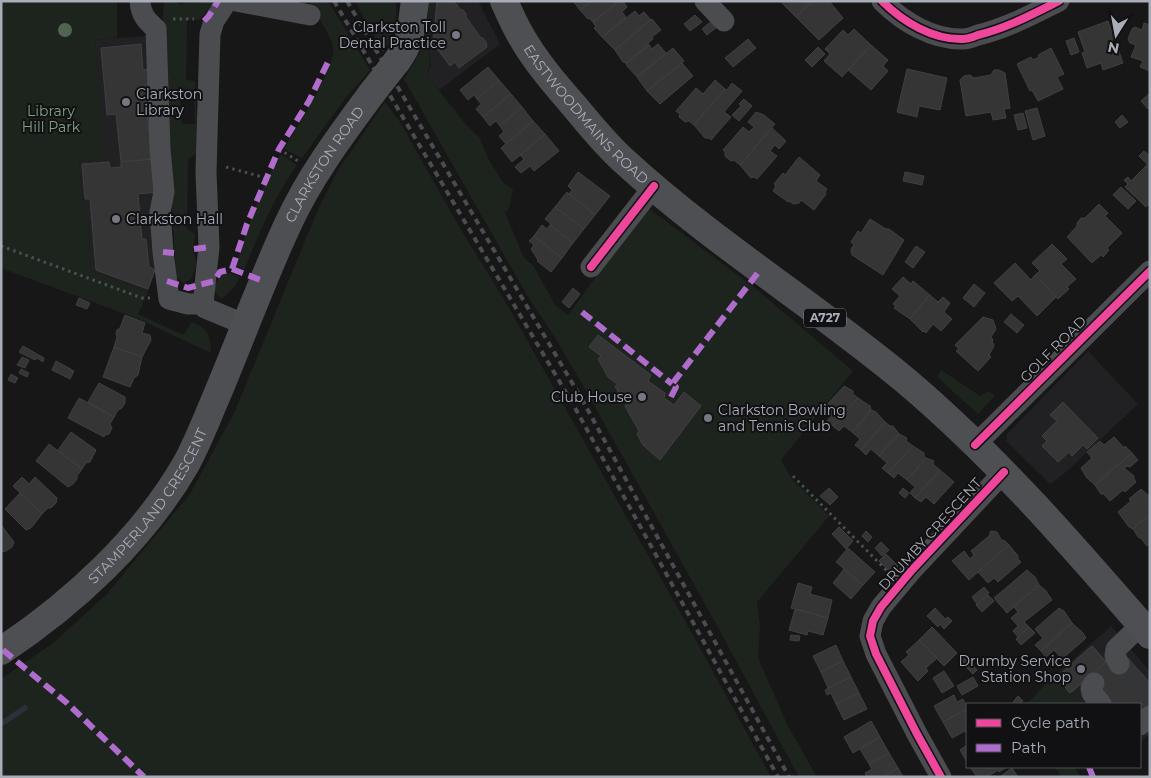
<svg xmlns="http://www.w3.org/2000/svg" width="1151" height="778" font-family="Montserrat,sans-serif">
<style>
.built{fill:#212123}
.green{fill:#1d241e;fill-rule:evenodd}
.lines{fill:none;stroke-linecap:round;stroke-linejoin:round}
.stream{stroke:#2a3239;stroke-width:5.5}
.building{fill:#353536;stroke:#3f4043}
.minor-tunnel{stroke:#343537;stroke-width:21;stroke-dasharray:21 11;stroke-linecap:butt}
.path{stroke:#4d4e52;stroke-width:3;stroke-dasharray:2.5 4;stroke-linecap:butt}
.minor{stroke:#4b4c50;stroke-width:21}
.major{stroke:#4d4f52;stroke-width:28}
.rail{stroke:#4b4c4f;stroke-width:4;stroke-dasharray:6 5;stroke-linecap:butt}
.major-bridge{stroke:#4d4f52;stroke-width:28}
.quiet{stroke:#b06ccc;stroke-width:6;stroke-dasharray:12 6;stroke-linecap:butt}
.cycleway-casing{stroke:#111113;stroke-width:11}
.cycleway{stroke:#ed469a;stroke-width:8}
.tree{fill:#506451}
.poi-dot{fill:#757880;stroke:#111113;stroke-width:2}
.labels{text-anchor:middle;stroke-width:4;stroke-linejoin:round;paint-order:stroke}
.shield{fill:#111113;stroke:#7b7e86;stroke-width:1}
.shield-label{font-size:12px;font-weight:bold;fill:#a8adb8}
.poi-label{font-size:14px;fill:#a8adb8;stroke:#111113;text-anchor:end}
.park-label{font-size:14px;fill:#7fa381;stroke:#111113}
.street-label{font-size:14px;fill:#a8adb8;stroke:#111113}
</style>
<rect width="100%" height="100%" fill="#171717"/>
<g class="built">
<path d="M 434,1 L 478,1 L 500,44 L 439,90 L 427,75 L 431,65 L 429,49 L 432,32 Z"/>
<path d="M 146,36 L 153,193 L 157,230 L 155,270 L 148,292 L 91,271 L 88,221 L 83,205 L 79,160 L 105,157 L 95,40 Z"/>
<path d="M 1088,351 L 1138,404 L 1065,473 L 1050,484 L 1006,441 L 1007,434 Z"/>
<path d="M 1111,626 L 1150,672 L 1150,734 L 1140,742 L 1140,704 L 1081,704 L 1055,675 Z"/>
</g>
<g class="green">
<path d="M 1,1 L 117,1 L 117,38 L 95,40 L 106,158 L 79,161 L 83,205 L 88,221 L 91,271 L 148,292 L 138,314 L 183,335 L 192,322 C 208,327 211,338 211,353 L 136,318 L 1,268 Z"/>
<path d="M 164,1 L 178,1 L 178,4 L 216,1 L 199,20 L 187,19 L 186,80 L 195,81 L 198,153 L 188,159 L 187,228 L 195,234 L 193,250 L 197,264 L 191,279 L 184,283 L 176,277 L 162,29 ZM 180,98 L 194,98 L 195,124 L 182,124 Z"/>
<path d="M 309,1 L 328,1 L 370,70 L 344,100 L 302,158 L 284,149 C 295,131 339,63 333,45 C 329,33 316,14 309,1 Z"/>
<path d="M 355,1 L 396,1 C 397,20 395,37 383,52 Z"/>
<path d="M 428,1 L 434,1 C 435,17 430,32 429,48 C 429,60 432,62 427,75 L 467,126 L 479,137 L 489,160 L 502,181 L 513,190 L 509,208 L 505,212 L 524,258 L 533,265 L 555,305 L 568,315 L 647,207 L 755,288 L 853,371 L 781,460 L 792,479 L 829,516 L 757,602 L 760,625 L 758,658 L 788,726 L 817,777 L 799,777 L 721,633 L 588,394 L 554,336 L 528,297 L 404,79 C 424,48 428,38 428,1 Z"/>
<path d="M 385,102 L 400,122 L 461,230 L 505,301 L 694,637 L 771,777 L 1,777 L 1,679 L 53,643 L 106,595 L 190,494 L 235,411 L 319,207 L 338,170 Z"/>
<path d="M 281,154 L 297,165 C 274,197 259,234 244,270 L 236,266 C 248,228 260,188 281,154 Z"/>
<path d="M 226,273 L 231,273 L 240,277 L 234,287 L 222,299 C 209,292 215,279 226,273 Z"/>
<path d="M 941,370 L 980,396 L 989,391 L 995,396 L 978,414 L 937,377 Z"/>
<path d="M 1055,675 L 1081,704 L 1026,704 Z"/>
<path d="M 1054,767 L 1074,767 L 1081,777 L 1062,777 Z"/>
</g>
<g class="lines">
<path class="stream" d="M 1,724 L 25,708"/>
</g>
<g class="building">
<path d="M 437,1 L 454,1 L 460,9 L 463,10 L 466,14 L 466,17 L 481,38 L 483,38 L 486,42 L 487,47 L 459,68 L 455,62 L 450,66 L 433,43 Z"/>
<path d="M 573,1 L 591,1 L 580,10 Z"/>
<path d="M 591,1 L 619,1 L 593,22 L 589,18 L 588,19 L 580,10 Z"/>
<path d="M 619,1 L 623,1 L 627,7 L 622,12 L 626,17 L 602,37 L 594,28 L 596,27 L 593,22 Z"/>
<path d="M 780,1 L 813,1 L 796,17 Z"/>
<path d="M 813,1 L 829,1 L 843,18 L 819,40 L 796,17 Z"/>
<path d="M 635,11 L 639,16 L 644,12 L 651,20 L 615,50 L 602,37 Z"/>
<path d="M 695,15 L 702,22 L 690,31 L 684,24 Z"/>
<path d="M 652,19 L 661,30 L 652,37 L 653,39 L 648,43 L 649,45 L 626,63 L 623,62 L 615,50 Z"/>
<path d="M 713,20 L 718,26 L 707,35 L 702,29 Z"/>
<path d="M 1108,21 L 1123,63 L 1103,70 L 1101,63 L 1087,68 L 1082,53 L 1085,52 L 1078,32 Z"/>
<path d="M 1144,23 L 1150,25 L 1150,71 L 1140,67 L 1143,61 L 1131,57 L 1136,45 L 1130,43 L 1128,39 L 1132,29 L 1135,27 L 1142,30 Z"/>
<path d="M 854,29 L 871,45 L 842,77 L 824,61 L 830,54 L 825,49 L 843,30 L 848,35 Z"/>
<path d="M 1074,38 L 1079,52 L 1071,55 L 1066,41 Z"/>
<path d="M 748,39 L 756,48 L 733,67 L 725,58 Z"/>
<path d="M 141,44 L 143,70 L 150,69 L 152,89 L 145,90 L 152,159 L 121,162 L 116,114 L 107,115 L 101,48 Z"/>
<path d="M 658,44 L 666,53 L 637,77 L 627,66 L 626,63 L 649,45 L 652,49 Z"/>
<path d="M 871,45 L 888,60 L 883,66 L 888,71 L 871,90 L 848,70 Z"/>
<path d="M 818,47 L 825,54 L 812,67 L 805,60 Z"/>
<path d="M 673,48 L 684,61 L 647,91 L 637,77 Z"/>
<path d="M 1051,48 L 1064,74 L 1057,77 L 1063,89 L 1038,101 L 1032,90 L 1030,91 L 1017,64 L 1031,57 L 1033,60 L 1039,57 L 1038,55 Z"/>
<path d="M 682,63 L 693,76 L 660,104 L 647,91 Z"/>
<path d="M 488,67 L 499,80 L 477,99 L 474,95 L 468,100 L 460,90 Z"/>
<path d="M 907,69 L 947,78 L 940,110 L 919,106 L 917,117 L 897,112 Z"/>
<path d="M 994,70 L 999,70 L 1005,73 L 1010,108 L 1004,109 L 1006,118 L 993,120 L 991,112 L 966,116 L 960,80 L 964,76 L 970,75 L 974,78 L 991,75 Z"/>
<path d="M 499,80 L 511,94 L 483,117 L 476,109 L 481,104 L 477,99 Z"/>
<path d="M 715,80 L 725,89 L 694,125 L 689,121 L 685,122 L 679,117 L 680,114 L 676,111 L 696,88 L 703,94 Z"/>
<path d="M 732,83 L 742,91 L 724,112 L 731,117 L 711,140 L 709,138 L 705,138 L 694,125 L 725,89 L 727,90 Z"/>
<path d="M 1150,93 L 1150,107 L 1148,109 L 1141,101 Z"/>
<path d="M 511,94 L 522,107 L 500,126 L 496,121 L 490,126 L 483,117 Z"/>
<path d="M 744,99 L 752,106 L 739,121 L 732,115 L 741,106 L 739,104 Z"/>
<path d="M 522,107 L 533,121 L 506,144 L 499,136 L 504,132 L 500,126 Z"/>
<path d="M 1037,108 L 1045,136 L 1033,140 L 1025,111 Z"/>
<path d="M 756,112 L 764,115 L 775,124 L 740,165 L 734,160 L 731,161 L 725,156 L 725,152 L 723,150 L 743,127 L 749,132 L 754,127 L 748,122 Z"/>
<path d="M 1023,113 L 1027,128 L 1018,130 L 1014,115 Z"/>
<path d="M 1122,115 L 1128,122 L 1120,128 L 1115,122 Z"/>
<path d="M 533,121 L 545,134 L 512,162 L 501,148 Z"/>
<path d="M 772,128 L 786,141 L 779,149 L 775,145 L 770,151 L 777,156 L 757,179 L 754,177 L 751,178 L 740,165 Z"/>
<path d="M 545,134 L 559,151 L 534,171 L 530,166 L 521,173 L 515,167 L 524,159 L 520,155 Z"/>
<path d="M 1144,151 L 1150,156 L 1150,170 L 1146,166 L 1147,164 L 1139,156 Z"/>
<path d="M 799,157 L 820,175 L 816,181 L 827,189 L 825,192 L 826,194 L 814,210 L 801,200 L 799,203 L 793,204 L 789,201 L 788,202 L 773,191 L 776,186 L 774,184 L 783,173 L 785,175 Z"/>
<path d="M 154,159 L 157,192 L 138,194 L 142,239 L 146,239 L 149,267 L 155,270 L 148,289 L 96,270 L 90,199 L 85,199 L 82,164 L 109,162 L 110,168 L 121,167 L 121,162 Z"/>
<path d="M 1146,166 L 1150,170 L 1150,203 L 1146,207 L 1125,187 L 1128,184 L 1124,180 L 1128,177 L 1131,181 Z"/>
<path d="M 578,172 L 610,196 L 595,215 L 569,194 L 572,190 L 568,186 Z"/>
<path d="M 905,172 L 924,176 L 922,185 L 903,181 Z"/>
<path d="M 1121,187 L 1136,201 L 1128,209 L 1113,195 Z"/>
<path d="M 567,192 L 595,215 L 584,229 L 555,207 Z"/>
<path d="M 1099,204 L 1108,213 L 1105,216 L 1122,233 L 1107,248 L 1109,250 L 1103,257 L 1101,255 L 1092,263 L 1067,237 L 1077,226 L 1077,223 L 1081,218 L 1085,218 Z"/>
<path d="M 555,207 L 584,229 L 573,243 L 550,225 L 551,224 L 545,219 Z"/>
<path d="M 870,219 L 886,229 L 889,229 L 904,240 L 883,275 L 852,255 L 851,249 L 854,245 L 851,242 L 858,231 L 861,233 Z"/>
<path d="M 542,225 L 547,229 L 550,225 L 573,243 L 562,258 L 534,236 Z"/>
<path d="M 534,236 L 562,258 L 551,272 L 537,261 L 538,260 L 531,249 L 534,245 L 529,241 Z"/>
<path d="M 1052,244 L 1067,259 L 1061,264 L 1076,279 L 1067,287 L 1069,289 L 1058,299 L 1035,275 L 1040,271 L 1032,263 Z"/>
<path d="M 916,246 L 925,252 L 913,268 L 905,262 Z"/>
<path d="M 1015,263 L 1031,280 L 1035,275 L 1056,297 L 1037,316 L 1018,296 L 1012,301 L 994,283 Z"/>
<path d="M 903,277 L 911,284 L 913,281 L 930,295 L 910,319 L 894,308 L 896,306 L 893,304 L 900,296 L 892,289 Z"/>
<path d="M 974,284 L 985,293 L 974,307 L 963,298 Z"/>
<path d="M 573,288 L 580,294 L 569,308 L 562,302 Z"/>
<path d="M 930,295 L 938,302 L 943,297 L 950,303 L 944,312 L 952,319 L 941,331 L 933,324 L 926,333 L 924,331 L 923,332 L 910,319 Z"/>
<path d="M 79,298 L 90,303 L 87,309 L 76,305 Z"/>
<path d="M 1011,314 L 1024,325 L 1017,333 L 1004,322 Z"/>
<path d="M 125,315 L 145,323 L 142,333 L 150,335 L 151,340 L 142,357 L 114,347 L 117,337 L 116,333 L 117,330 L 120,328 Z"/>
<path d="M 983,317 L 993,320 L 996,329 L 991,337 L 993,340 L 992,341 L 994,346 L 989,355 L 991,357 L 978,371 L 956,351 L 959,349 L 955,345 Z"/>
<path d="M 598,335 L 651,375 L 648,381 L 665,393 L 664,398 L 674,405 L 684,392 L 701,406 L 660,460 L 643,445 L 637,434 L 639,431 L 625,406 L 627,402 L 619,396 L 617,389 L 615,387 L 617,384 L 608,377 L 598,359 L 601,356 L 589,347 Z"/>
<path d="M 23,346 L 44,358 L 43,362 L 37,358 L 35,360 L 19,352 Z"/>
<path d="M 114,347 L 142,357 L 138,375 L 134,378 L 130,387 L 103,377 Z"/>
<path d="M 22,357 L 29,360 L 25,368 L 17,365 Z"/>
<path d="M 56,361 L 74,371 L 70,379 L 52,370 Z"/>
<path d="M 21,369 L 29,373 L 27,377 L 19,373 Z"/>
<path d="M 11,374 L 18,378 L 15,383 L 8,380 Z"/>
<path d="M 99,383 L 125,397 L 125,403 L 122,408 L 118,410 L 114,417 L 88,402 Z"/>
<path d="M 844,386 L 853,391 L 853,394 L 858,398 L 833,426 L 827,421 L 832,415 L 824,408 Z"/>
<path d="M 79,398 L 114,417 L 110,424 L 112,428 L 109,434 L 105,435 L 104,437 L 68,418 Z"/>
<path d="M 858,398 L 870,406 L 871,410 L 852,432 L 844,426 L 839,431 L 833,426 Z"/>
<path d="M 1063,402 L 1098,438 L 1087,449 L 1083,445 L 1072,456 L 1069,452 L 1058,462 L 1042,446 L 1047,441 L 1042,436 L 1057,421 L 1050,415 Z"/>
<path d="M 871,410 L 876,412 L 885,422 L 861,450 L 855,445 L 860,439 L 852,432 Z"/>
<path d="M 885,422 L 890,426 L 893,426 L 899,434 L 879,456 L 871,449 L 866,455 L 861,450 Z"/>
<path d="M 71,432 L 96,450 L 90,462 L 86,463 L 82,469 L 58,450 Z"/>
<path d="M 899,434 L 907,438 L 906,441 L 913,446 L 888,473 L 882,468 L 887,463 L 879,456 Z"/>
<path d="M 1114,437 L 1124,448 L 1125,446 L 1132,453 L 1095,485 L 1087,478 L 1081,468 L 1092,458 L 1087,452 L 1100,441 L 1104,445 Z"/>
<path d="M 49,444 L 82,469 L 77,476 L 77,479 L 73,484 L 68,487 L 36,461 Z"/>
<path d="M 913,446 L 924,453 L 924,456 L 926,458 L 907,480 L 898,473 L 894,478 L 888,473 Z"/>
<path d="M 1132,453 L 1138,460 L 1130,467 L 1127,466 L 1124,468 L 1134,476 L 1134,479 L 1136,482 L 1125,492 L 1123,490 L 1110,501 L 1104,494 L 1101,494 L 1095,485 Z"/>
<path d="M 926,458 L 934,461 L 933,464 L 940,470 L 915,498 L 910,493 L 915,487 L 907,480 Z"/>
<path d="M 940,470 L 954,482 L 934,504 L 926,497 L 921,502 L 915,498 Z"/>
<path d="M 22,477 L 29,484 L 35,477 L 57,498 L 56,503 L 51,508 L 48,508 L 42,514 L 13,486 Z"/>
<path d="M 829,488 L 838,497 L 830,505 L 820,496 Z"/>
<path d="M 903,488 L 909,493 L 905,498 L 899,493 Z"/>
<path d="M 1141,489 L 1149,496 L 1150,514 L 1133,529 L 1129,527 L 1118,512 L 1131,501 L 1129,499 Z"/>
<path d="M 20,493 L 42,514 L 31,528 L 26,530 L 5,509 Z"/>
<path d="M 1150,514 L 1150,543 L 1147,546 L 1141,538 L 1139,538 L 1133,529 Z"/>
<path d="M 1,525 L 14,542 L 12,547 L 6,551 L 1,552 Z"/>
<path d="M 839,527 L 853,541 L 846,549 L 832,534 Z"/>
<path d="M 866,531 L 872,537 L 868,542 L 862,536 Z"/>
<path d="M 991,531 L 997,532 L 1002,541 L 1004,540 L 1009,545 L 969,580 L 952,561 L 964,551 L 970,559 L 974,555 L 971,551 L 989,536 Z"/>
<path d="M 881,542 L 889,550 L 882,556 L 875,548 Z"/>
<path d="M 1009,545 L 1014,551 L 1012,552 L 1015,552 L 1018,556 L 1018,559 L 1021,562 L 998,582 L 994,578 L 988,583 L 978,572 Z"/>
<path d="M 848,548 L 875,572 L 863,585 L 836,562 Z"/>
<path d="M 886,554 L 898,566 L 891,573 L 879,561 Z"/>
<path d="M 844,569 L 863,585 L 851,599 L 833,583 Z"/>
<path d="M 1027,570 L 1035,577 L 1039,585 L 1007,613 L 994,598 Z"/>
<path d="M 798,583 L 812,587 L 810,594 L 832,600 L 828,618 L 791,608 Z"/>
<path d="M 1039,585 L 1046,591 L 1052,600 L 1024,622 L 1029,627 L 1018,637 L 1013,631 L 1018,626 L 1011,618 L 1018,612 L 1014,607 Z"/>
<path d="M 984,587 L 989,593 L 977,604 L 972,597 Z"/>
<path d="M 988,595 L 994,601 L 982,612 L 976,605 Z"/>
<path d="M 935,608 L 945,619 L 948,617 L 952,621 L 944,629 L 940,624 L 938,627 L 927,616 Z"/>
<path d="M 1059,608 L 1064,611 L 1072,623 L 1041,651 L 1035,645 L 1043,638 L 1035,629 Z"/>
<path d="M 795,609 L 828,618 L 823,635 L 808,631 L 807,635 L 789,630 Z"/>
<path d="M 1072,623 L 1083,633 L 1086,638 L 1062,659 L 1054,650 L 1046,657 L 1041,651 Z"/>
<path d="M 932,627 L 957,653 L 944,666 L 919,640 Z"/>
<path d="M 1029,627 L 1035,633 L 1021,645 L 1016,639 Z"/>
<path d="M 791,635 L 800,636 L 799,641 L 790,640 Z"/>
<path d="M 919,640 L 937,658 L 926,668 L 928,671 L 918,681 L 901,662 L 909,655 L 906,652 Z"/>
<path d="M 836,645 L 843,661 L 821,672 L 813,656 Z"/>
<path d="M 1092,646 L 1110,666 L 1127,657 L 1150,683 L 1150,705 L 1140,713 L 1140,704 L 1113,704 L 1089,677 L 1070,693 L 1057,677 Z"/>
<path d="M 1092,646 L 1106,662 L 1070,693 L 1057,677 Z"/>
<path d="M 964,656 L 977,670 L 973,674 L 960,661 Z"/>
<path d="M 843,661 L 851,677 L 828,688 L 821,672 Z"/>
<path d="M 944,671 L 954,686 L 942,693 L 933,678 Z"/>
<path d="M 851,677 L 859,693 L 836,704 L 831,693 L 827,695 L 825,690 Z"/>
<path d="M 973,677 L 978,686 L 962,695 L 957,686 Z"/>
<path d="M 859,693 L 867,709 L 844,720 L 836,704 Z"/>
<path d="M 954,695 L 957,702 L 963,699 L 967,709 L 943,722 L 934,706 Z"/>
<path d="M 1018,696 L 1023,701 L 1020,704 L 1015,704 L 1013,702 Z"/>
<path d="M 967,709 L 967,734 L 965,731 L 952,738 L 943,722 Z"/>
<path d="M 871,721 L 880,737 L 853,753 L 844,737 Z"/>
<path d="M 880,737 L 889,753 L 869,764 L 860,749 Z"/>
<path d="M 967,745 L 967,762 L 960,750 Z"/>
<path d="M 889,753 L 898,768 L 883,777 L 867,777 L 865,773 L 872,769 L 869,764 Z"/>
<path d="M 970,767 L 1007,767 L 999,772 L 998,770 L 987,777 L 977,777 Z"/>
<path d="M 898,768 L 903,777 L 883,777 Z"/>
<path d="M 1012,768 L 1018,777 L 1001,776 Z"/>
</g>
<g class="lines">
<path class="minor-tunnel" d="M 1119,664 L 1150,700"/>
<g class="path">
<path d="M 173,19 L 194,19"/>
<path d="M 279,149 L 298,161"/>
<path d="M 226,167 L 266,178"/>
<path d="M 1,246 L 142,298 L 150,298"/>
<path d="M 793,476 L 887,571"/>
</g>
<g class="minor">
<path d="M 140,1 C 141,15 146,20 156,29 L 160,149 L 164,192 L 160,212 L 163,252 L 169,299 L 188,304 L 203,304"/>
<path d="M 225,1 L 225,4 L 214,21 L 210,34 L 206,172 L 209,247 L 203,304 L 205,308 L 210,310 L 246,325"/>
<path d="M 236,1 L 310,15"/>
<path d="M 705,1 L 724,21"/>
<path d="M 882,1 C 903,22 933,40 963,39 C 968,39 973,37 978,35 C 1007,28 1033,14 1059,1"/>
<path d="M 591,267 L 654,186"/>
<path d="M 975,445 L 1150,271"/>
<path d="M 1119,664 L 1115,656 L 1116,649 L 1141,625"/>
<path d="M 1094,683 L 1091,688 L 1092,693 L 1101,704"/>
<path d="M 1140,725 L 1150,716"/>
<path d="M 941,777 L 917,734 L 876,654 L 870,636 L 873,621 L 881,607 L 912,570 L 1004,472"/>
</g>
<g class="major">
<path id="s1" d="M 504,1 C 509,12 514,24 520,34 C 535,61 555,84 575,107 C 591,126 606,145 624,161 C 712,242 815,305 906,381 C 996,457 1073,546 1150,635"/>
<path d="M 397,61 C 413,39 411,26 415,1"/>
<path id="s2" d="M 1,651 C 72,604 143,539 186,464 C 198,442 207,418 217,395 C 241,338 262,280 288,224 C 310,176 341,135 372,93"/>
</g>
<g class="rail">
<path d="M 334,1 L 574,406 L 778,777"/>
<path d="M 347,1 L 584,403 L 789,777"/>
</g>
<path class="major-bridge" d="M 372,93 L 397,61"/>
<g class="quiet">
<path d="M 204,21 L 209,16 L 218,1"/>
<path d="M 194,249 L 209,247"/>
<path d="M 163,252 L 174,253"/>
<path d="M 232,269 L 247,224 L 279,149 L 309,101 L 328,62"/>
<path d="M 167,281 L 188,288 L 214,281 L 220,272 L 232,269 L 263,281"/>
<path d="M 582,312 L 672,384"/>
<path d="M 671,397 L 676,387 L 672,384 L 760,270"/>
<path d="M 3,650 L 67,703 L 144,777"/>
<path d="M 1089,767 L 1093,777"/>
</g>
<defs>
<g id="cycleway">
<path d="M 882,1 C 903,22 933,40 963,39 C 968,39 973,37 978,35 C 1007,28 1033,14 1059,1"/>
<path d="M 591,267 L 654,186"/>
<path d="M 975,445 L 1150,271"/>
<path d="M 941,777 L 917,734 L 876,654 L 870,636 L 873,621 L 881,607 L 912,570 L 1004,472"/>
</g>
</defs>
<use href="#cycleway" class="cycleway-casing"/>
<use href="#cycleway" class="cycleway"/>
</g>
<circle class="tree" cx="65" cy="30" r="7"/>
<g class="poi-dot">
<circle cx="456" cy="35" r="5"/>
<circle cx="126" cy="102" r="5"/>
<circle cx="116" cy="219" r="5"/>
<circle cx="642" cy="397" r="5"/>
<circle cx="708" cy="418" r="5"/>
<circle cx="1081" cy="669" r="5"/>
</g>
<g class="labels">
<rect class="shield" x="804" y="308.5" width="42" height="19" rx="4"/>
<g class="shield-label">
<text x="825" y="322">A727</text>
</g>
<g class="poi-label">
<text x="446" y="32">Clarkston Toll<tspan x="446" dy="16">Dental Practice</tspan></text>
<text x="136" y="99" text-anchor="start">Clarkston<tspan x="136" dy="16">Library</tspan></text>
<text x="126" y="224" text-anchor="start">Clarkston Hall</text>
<text x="632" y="402">Club House</text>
<text x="718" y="415" text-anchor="start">Clarkston Bowling<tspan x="718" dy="16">and Tennis Club</tspan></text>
<text x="1071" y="666">Drumby Service<tspan x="1071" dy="16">Station Shop</tspan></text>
</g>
<g class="park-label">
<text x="51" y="116">Library<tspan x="51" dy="16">Hill Park</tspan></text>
</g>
<g class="street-label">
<text dy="5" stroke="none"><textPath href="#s1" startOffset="141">EASTWOODMAINS ROAD</textPath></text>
<text dy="5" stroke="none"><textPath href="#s2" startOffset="596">CLARKSTON ROAD</textPath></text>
<text transform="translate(1053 349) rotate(-45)" y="5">GOLF ROAD</text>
<text dy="5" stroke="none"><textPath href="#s2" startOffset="209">STAMPERLAND CRESCENT</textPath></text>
<text transform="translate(930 534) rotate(-48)" y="5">DRUMBY CRESCENT</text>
</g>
</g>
<rect width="1151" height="778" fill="none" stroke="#a8adb8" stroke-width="5"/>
<rect x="966" y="703" width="175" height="65" fill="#111113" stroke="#4d4f55"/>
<rect x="976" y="719" width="25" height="8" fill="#ed469a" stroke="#4d4f55"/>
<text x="1011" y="728" font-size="15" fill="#a8adb8">Cycle path</text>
<rect x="976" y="744" width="25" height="8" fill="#b06ccc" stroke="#4d4f55"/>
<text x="1011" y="753" font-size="15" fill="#a8adb8">Path</text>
<g transform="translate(1116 35) rotate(191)" stroke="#111113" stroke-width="4" paint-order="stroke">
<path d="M0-4L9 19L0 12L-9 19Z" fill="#a8adb8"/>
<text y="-8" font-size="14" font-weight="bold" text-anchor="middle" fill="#a8adb8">N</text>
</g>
</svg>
